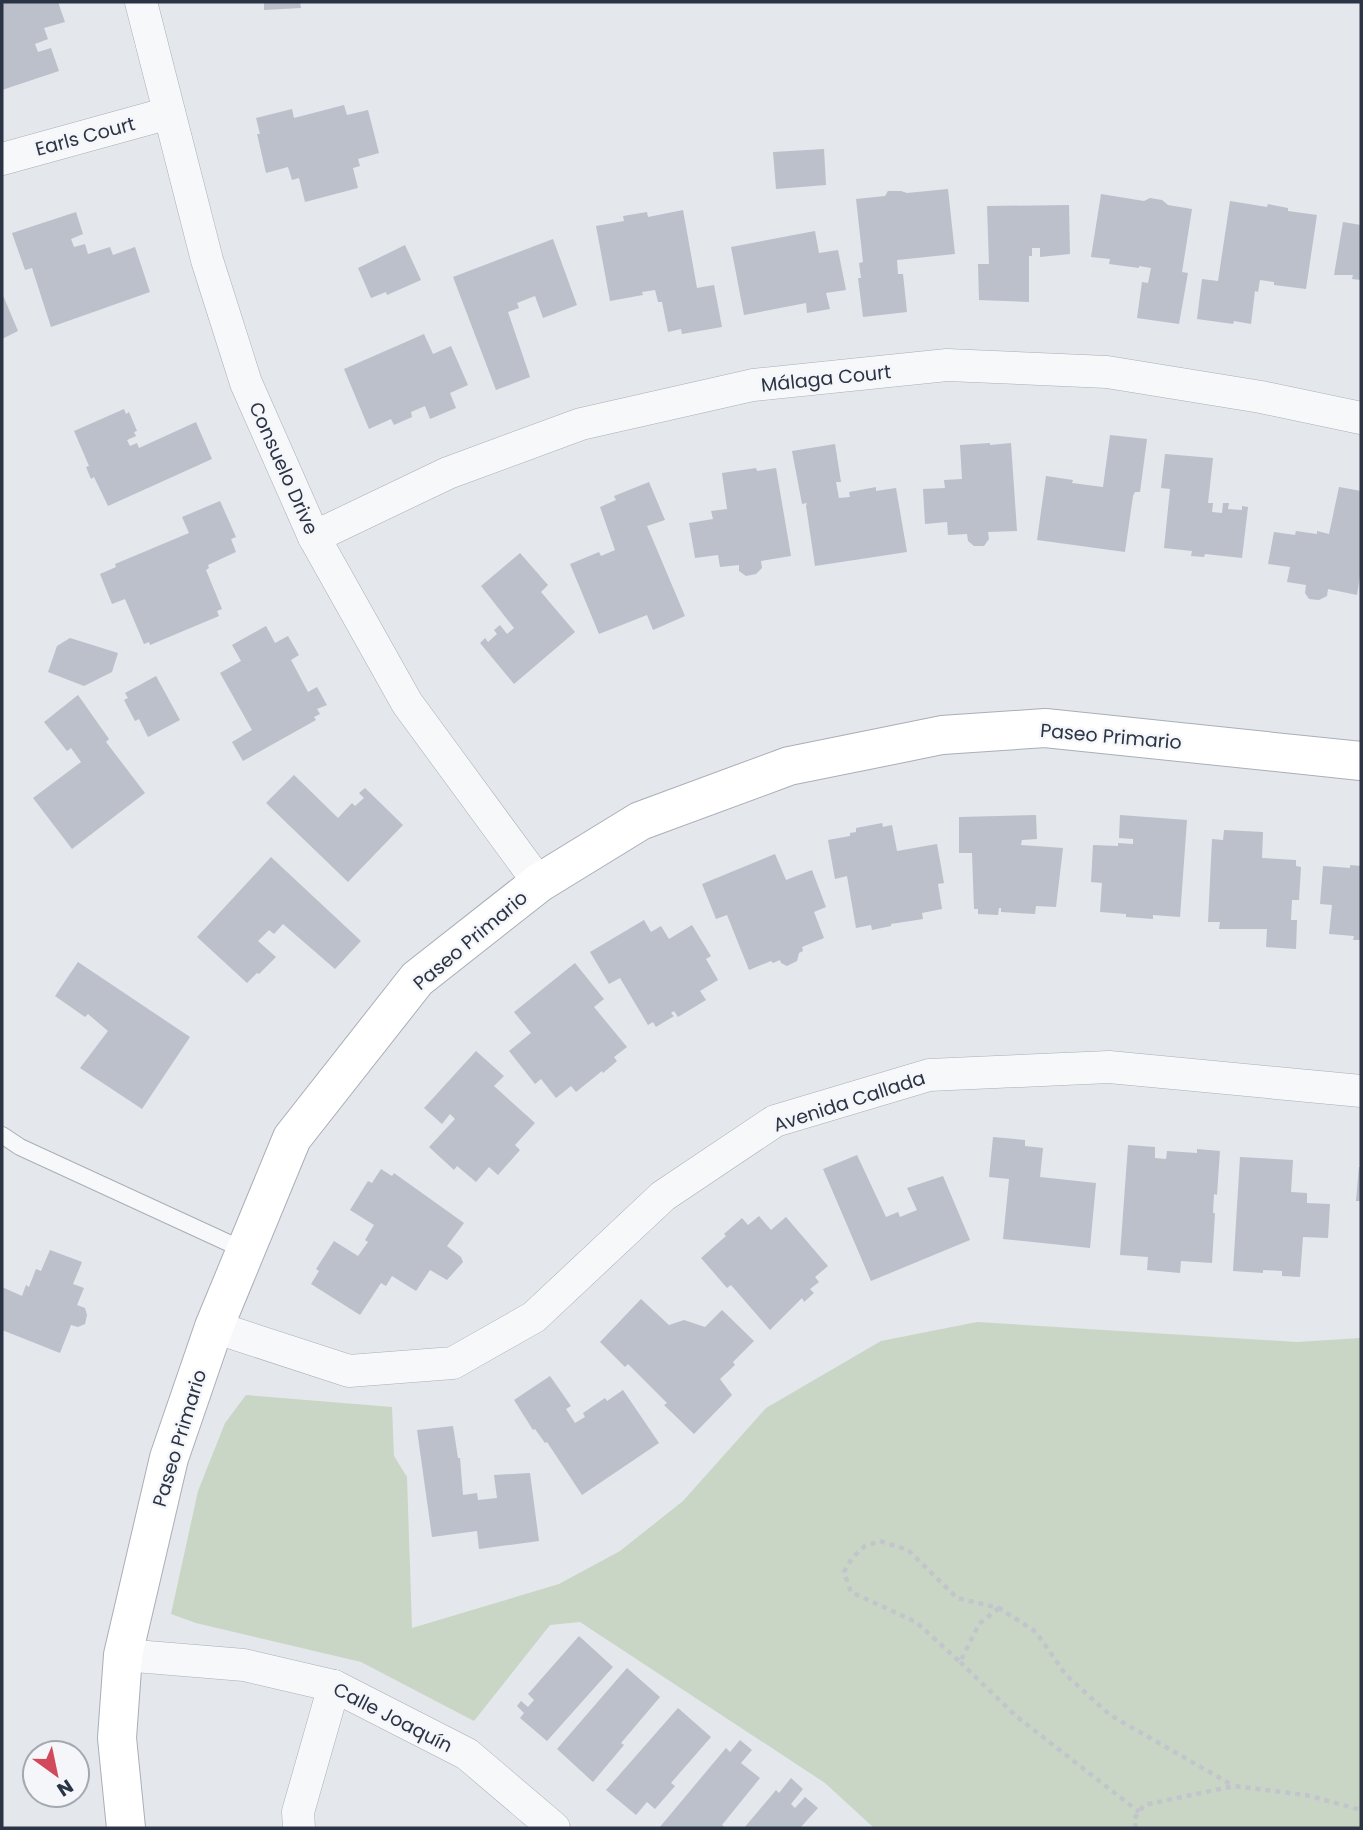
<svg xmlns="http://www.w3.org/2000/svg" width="1363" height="1830" font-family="Poppins,sans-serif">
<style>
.green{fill:#c9d6c5}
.building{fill:#bbc0ca}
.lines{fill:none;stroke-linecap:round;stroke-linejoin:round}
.lane-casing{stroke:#a9aeb7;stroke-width:18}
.street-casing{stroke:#a9aeb7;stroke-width:33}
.secondary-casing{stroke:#a9aeb7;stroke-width:40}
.path{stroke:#c2c5cb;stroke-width:4.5;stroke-dasharray:5 5;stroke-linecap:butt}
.lane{stroke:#f7f8fa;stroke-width:16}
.street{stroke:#f7f8fa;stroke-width:32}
.secondary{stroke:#fff;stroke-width:38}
.labels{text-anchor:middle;stroke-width:5;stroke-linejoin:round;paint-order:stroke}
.street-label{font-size:19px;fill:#2b3445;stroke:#f4f6f9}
</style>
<rect width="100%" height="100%" fill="#e4e7ec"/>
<path class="green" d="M 977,1322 L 1297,1342 L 1361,1338 L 1361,1828 L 874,1828 L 825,1783 L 580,1622 L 550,1625 L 474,1721 L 361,1662 L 196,1623 L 171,1614 L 198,1491 L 225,1423 L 246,1395 L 392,1407 L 394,1456 L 407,1477 L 412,1628 L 559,1584 L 620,1551 L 683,1501 L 766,1408 L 881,1341 Z"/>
<g class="building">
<path d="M 2,2 L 58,2 L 65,22 L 44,28 L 48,39 L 35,44 L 38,52 L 51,48 L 59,71 L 2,90 Z"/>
<path d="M 264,2 L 300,2 L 301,8 L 264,10 Z"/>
<path d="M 344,105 L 347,115 L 368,110 L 379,153 L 358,159 L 360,166 L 353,168 L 358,188 L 305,202 L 299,178 L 292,180 L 288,167 L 266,173 L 257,134 L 260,134 L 256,118 L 292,109 L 294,118 Z"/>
<path d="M 824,149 L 826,185 L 776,189 L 773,152 Z"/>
<path d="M 948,189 L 955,254 L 897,260 L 898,274 L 903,274 L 907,312 L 863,317 L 858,278 L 861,278 L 859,263 L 863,262 L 856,199 L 885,196 L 888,191 L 901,191 L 907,193 Z"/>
<path d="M 1101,194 L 1144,201 L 1150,198 L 1162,200 L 1168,205 L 1192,209 L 1182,272 L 1188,273 L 1179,324 L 1137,318 L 1142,282 L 1148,283 L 1151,268 L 1139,266 L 1139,268 L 1109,264 L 1110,259 L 1091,257 Z"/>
<path d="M 1230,201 L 1267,207 L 1268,204 L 1288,208 L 1288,211 L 1317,215 L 1306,289 L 1274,285 L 1274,282 L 1260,280 L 1258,292 L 1255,291 L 1251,324 L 1234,321 L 1233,324 L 1197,319 L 1202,279 L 1218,281 Z"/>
<path d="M 1069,205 L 1070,254 L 1040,257 L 1040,248 L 1032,248 L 1032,256 L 1029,256 L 1029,302 L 979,300 L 978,264 L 989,264 L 987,206 Z"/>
<path d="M 683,210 L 697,288 L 714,285 L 722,327 L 682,334 L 681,329 L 668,332 L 662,302 L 658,302 L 655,290 L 642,292 L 643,295 L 610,301 L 596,226 L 624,221 L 623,216 L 647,212 L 648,217 Z"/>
<path d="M 76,212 L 83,234 L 71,239 L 74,247 L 85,244 L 88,254 L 110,247 L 113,255 L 135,247 L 150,292 L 51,327 L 32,268 L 25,270 L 12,233 Z"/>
<path d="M 1343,222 L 1361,225 L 1361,280 L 1352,279 L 1353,275 L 1334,275 Z"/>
<path d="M 815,231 L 819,253 L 838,250 L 846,290 L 826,293 L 830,309 L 807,313 L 806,303 L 744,315 L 731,247 Z"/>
<path d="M 553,239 L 577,305 L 543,318 L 535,296 L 517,303 L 519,308 L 508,312 L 530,377 L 496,390 L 453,277 Z"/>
<path d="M 405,245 L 421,280 L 387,295 L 386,292 L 371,298 L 358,268 Z"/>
<path d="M 2,293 L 18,331 L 2,339 Z"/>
<path d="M 424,334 L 433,354 L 451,346 L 468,385 L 450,393 L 456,408 L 430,419 L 425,406 L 411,412 L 412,417 L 394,425 L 391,419 L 369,429 L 344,369 Z"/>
<path d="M 124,409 L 126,414 L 129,412 L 137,431 L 134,432 L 136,436 L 127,440 L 130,446 L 137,443 L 139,448 L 196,422 L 212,459 L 108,506 L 94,477 L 91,479 L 86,467 L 89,466 L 74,431 Z"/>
<path d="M 1110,435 L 1147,439 L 1140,492 L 1135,492 L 1133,496 L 1125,552 L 1037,540 L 1046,476 L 1073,480 L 1072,483 L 1103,487 Z"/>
<path d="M 990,443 L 990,445 L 1011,443 L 1017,531 L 988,532 L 989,539 L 984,546 L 974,546 L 968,541 L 967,534 L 948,535 L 947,522 L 925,524 L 923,489 L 945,488 L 944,480 L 962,479 L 960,445 Z"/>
<path d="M 835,444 L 841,482 L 836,482 L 839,498 L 850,497 L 849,492 L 876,487 L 876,491 L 896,488 L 907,552 L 815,566 L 806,506 L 807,503 L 802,504 L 792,451 Z"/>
<path d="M 1165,454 L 1213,458 L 1208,503 L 1213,503 L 1212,512 L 1222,513 L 1223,503 L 1229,503 L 1228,509 L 1242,510 L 1242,506 L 1248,507 L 1242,558 L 1205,554 L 1204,557 L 1191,556 L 1192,551 L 1164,548 L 1170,489 L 1161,488 Z"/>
<path d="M 756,468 L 757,471 L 776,468 L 791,556 L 761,561 L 762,568 L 756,574 L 746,576 L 739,571 L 739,565 L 720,567 L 718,555 L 695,558 L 689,523 L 713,519 L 711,511 L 727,509 L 722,473 Z"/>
<path d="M 649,482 L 665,520 L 647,526 L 685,616 L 653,630 L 647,615 L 599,634 L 570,564 L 599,552 L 601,556 L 615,550 L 600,507 L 616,500 L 614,496 Z"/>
<path d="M 1339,487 L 1361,491 L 1361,569 L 1357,595 L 1328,589 L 1327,596 L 1319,600 L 1309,599 L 1305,593 L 1306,585 L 1287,582 L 1290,567 L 1268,564 L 1274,532 L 1295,535 L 1296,531 L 1317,534 L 1317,531 L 1329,534 Z"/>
<path d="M 220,501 L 236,537 L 231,539 L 236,552 L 208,565 L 209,568 L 206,570 L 222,609 L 217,611 L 219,616 L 150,645 L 149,642 L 144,644 L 125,599 L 112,604 L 100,574 L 116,567 L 115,564 L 189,533 L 182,517 Z"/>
<path d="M 520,553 L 548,585 L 541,592 L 575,632 L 514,684 L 480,643 L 485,638 L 488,642 L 497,634 L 494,630 L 500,625 L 507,634 L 514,628 L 481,586 Z"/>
<path d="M 266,626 L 275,643 L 288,636 L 299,655 L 291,660 L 308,692 L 317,687 L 327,705 L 317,709 L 320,714 L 314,717 L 316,720 L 243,761 L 232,742 L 252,730 L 220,673 L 241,661 L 232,645 Z"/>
<path d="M 70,638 L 118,653 L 112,672 L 84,686 L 48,672 L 57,646 Z"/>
<path d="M 156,676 L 180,720 L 148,737 L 139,719 L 135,721 L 124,700 L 128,698 L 125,693 Z"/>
<path d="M 78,695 L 109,739 L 106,742 L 145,793 L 72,849 L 33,798 L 81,762 L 71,748 L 67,751 L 44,722 Z"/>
<path d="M 294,775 L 338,818 L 352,803 L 355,806 L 364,798 L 359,793 L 365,788 L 403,825 L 348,882 L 266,803 Z"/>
<path d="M 1036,815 L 1037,839 L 1022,840 L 1021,845 L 1063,848 L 1056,907 L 1036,906 L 1035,914 L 1001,912 L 1001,908 L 999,908 L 998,915 L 978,914 L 978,909 L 974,909 L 972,853 L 959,853 L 959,817 Z"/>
<path d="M 1120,815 L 1187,820 L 1180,917 L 1153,915 L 1153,919 L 1126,917 L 1126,914 L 1100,912 L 1102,883 L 1091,882 L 1093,845 L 1118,846 L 1118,843 L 1133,844 L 1133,839 L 1119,838 Z"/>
<path d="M 882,823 L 883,827 L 892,825 L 897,851 L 937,844 L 944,883 L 938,884 L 942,909 L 922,913 L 923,919 L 891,924 L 891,926 L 872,930 L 871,925 L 856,928 L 847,876 L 835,879 L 828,840 L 850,836 L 850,833 L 856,832 L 856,828 Z"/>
<path d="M 1224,830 L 1263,832 L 1262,858 L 1296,860 L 1296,866 L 1301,867 L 1299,900 L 1292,900 L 1291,920 L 1297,920 L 1296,949 L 1266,947 L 1267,929 L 1219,929 L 1220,922 L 1208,922 L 1212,839 L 1223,840 Z"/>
<path d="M 775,854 L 786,880 L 812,870 L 826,907 L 814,912 L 824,938 L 802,947 L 803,951 L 799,953 L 797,961 L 787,966 L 781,963 L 780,960 L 773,963 L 771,961 L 749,970 L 727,915 L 716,919 L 702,884 Z"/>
<path d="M 271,857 L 361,941 L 335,969 L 283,924 L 274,934 L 269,930 L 258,941 L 276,957 L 259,974 L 257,973 L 247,983 L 197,937 Z"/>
<path d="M 1350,865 L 1361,866 L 1361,940 L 1353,940 L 1354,936 L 1329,934 L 1332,905 L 1320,904 L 1323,866 L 1350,868 Z"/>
<path d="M 644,920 L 651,932 L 661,926 L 669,939 L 692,925 L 711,956 L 706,959 L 718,980 L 700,991 L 706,1000 L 678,1017 L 674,1011 L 671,1013 L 674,1016 L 656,1027 L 653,1022 L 648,1025 L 620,978 L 609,984 L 590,952 Z"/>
<path d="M 78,962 L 190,1037 L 142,1109 L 80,1068 L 108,1031 L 88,1014 L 85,1017 L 55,996 Z"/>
<path d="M 575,963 L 604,999 L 594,1007 L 627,1047 L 614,1057 L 617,1061 L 603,1073 L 602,1071 L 576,1092 L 571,1086 L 556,1098 L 541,1079 L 535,1084 L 509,1051 L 531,1033 L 514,1012 Z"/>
<path d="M 476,1051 L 504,1076 L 494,1086 L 535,1123 L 515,1145 L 520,1150 L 498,1175 L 489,1167 L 476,1182 L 457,1166 L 454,1170 L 429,1147 L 455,1119 L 450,1114 L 442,1124 L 424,1108 Z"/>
<path d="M 993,1137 L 1025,1140 L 1025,1146 L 1043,1148 L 1040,1177 L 1096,1183 L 1090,1248 L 1003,1239 L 1009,1179 L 989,1177 Z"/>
<path d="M 1128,1145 L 1155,1147 L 1155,1158 L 1166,1159 L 1167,1151 L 1197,1153 L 1197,1149 L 1220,1151 L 1217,1195 L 1214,1194 L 1213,1213 L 1215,1213 L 1212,1263 L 1181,1261 L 1180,1273 L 1147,1270 L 1148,1257 L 1120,1255 Z"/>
<path d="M 857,1155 L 886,1217 L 898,1212 L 900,1217 L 917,1210 L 907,1188 L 943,1176 L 970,1240 L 871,1281 L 823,1169 Z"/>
<path d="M 1240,1157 L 1293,1160 L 1291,1192 L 1307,1193 L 1307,1203 L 1330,1204 L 1328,1238 L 1303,1237 L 1300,1277 L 1282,1276 L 1282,1271 L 1263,1270 L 1263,1273 L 1233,1271 Z"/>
<path d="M 1359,1167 L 1361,1167 L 1361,1201 L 1356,1201 Z"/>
<path d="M 381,1169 L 392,1176 L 394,1173 L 464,1223 L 447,1246 L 461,1257 L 463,1262 L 447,1280 L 430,1270 L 416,1291 L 392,1276 L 386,1286 L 381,1283 L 360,1315 L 311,1284 L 319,1271 L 316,1269 L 334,1241 L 358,1256 L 368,1242 L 365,1240 L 374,1225 L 350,1210 L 368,1181 L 372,1183 Z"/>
<path d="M 759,1216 L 771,1230 L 786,1217 L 828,1266 L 815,1277 L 819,1282 L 810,1289 L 814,1293 L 804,1302 L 802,1298 L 770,1330 L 731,1285 L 727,1288 L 701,1258 L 726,1236 L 724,1234 L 742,1218 L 748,1225 Z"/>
<path d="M 50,1250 L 82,1262 L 73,1284 L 84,1288 L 77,1305 L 85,1308 L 87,1315 L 85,1324 L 78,1327 L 71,1325 L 60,1353 L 2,1330 L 2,1287 L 22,1296 L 26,1285 L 29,1287 L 36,1269 L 41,1271 Z"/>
<path d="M 641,1299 L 669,1325 L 684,1320 L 705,1327 L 722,1310 L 754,1341 L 733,1362 L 735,1365 L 720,1379 L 732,1395 L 694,1434 L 664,1405 L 667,1403 L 628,1364 L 625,1367 L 600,1342 Z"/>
<path d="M 550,1376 L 571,1406 L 566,1409 L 575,1423 L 585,1417 L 583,1413 L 605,1398 L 607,1401 L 623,1390 L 659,1443 L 582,1495 L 547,1442 L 545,1443 L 535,1429 L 533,1430 L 514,1400 Z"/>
<path d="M 453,1426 L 458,1458 L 460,1458 L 463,1495 L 477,1493 L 478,1500 L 497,1498 L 494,1475 L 530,1473 L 539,1541 L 479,1549 L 477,1531 L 432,1537 L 417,1430 Z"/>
<path d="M 579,1636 L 613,1667 L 547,1741 L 520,1718 L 524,1713 L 517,1706 L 521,1701 L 528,1707 L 534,1700 L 528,1694 Z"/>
<path d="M 627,1668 L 660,1697 L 621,1743 L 624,1745 L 593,1782 L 557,1749 Z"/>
<path d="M 678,1708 L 711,1737 L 671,1783 L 675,1786 L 655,1809 L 647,1802 L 636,1815 L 606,1790 Z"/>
<path d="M 740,1740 L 752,1750 L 741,1763 L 760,1778 L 722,1825 L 726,1828 L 659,1828 L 726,1748 L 730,1752 Z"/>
<path d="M 791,1778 L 803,1789 L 791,1804 L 795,1808 L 805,1797 L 818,1808 L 800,1828 L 744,1828 L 776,1790 L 779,1793 Z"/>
</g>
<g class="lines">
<defs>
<path id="lane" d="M 2,1135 L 20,1147 L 246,1251"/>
<g id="street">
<path d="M 141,2 L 207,260 L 246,383 L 314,537 L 407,703 L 539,883"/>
<path d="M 2,159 L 169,113"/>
<path d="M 314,537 L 448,473 L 581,424 L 753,385 L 947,365 L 1107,372 L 1261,397 L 1361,418"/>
<path d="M 214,1327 L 349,1371 L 453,1363 L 534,1317 L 663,1196 L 775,1121 L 929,1075 L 1109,1067 L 1361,1091"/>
<path d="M 123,1655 L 244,1665 L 334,1686 L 467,1754 L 554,1828"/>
<path d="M 299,1828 L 298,1812 L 334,1686"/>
</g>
<path id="secondary" d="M 126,1828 L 117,1738 L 123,1655 L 169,1458 L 214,1327 L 292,1138 L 417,979 L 539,883 L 640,821 L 789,766 L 942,735 L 1045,728 L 1361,761"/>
</defs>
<use href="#lane" class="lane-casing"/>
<use href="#street" class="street-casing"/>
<use href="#secondary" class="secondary-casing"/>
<g class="path">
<path d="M 999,1608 L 979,1624 L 960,1662 L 916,1622 L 851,1592 L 844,1572 L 852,1558 L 865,1546 L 880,1541 L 908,1550 L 957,1598 L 999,1608 L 1036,1632 L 1066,1675 L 1110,1715 L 1234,1786"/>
<path d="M 960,1662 L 1016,1716 L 1139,1812"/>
<path d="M 1136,1828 L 1134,1819 L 1144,1805 L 1234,1786 L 1306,1795 L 1361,1810"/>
</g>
<use href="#lane" class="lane"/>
<use href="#street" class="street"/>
<use href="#secondary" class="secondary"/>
</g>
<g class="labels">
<g class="street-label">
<text transform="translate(85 136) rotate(-15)" y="7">Earls Court</text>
<text transform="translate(826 378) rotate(-6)" y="7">Málaga Court</text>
<text transform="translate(284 468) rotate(66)" y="7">Consuelo Drive</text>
<text transform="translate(1111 736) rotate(5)" y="7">Paseo Primario</text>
<text transform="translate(470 940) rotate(-40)" y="7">Paseo Primario</text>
<text transform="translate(849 1101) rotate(-18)" y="7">Avenida Callada</text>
<text transform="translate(179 1438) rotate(-73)" y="7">Paseo Primario</text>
<text transform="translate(393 1717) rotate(27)" y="7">Calle Joaquín</text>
</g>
</g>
<rect width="1363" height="1830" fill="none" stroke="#2b3445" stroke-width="7"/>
<g transform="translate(56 1774) rotate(147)"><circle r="33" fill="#f4f6f9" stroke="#a4a8b1" stroke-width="2"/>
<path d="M0-5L12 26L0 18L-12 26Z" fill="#d1495b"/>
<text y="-10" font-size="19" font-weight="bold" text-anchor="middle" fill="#2b3445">N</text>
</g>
</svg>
